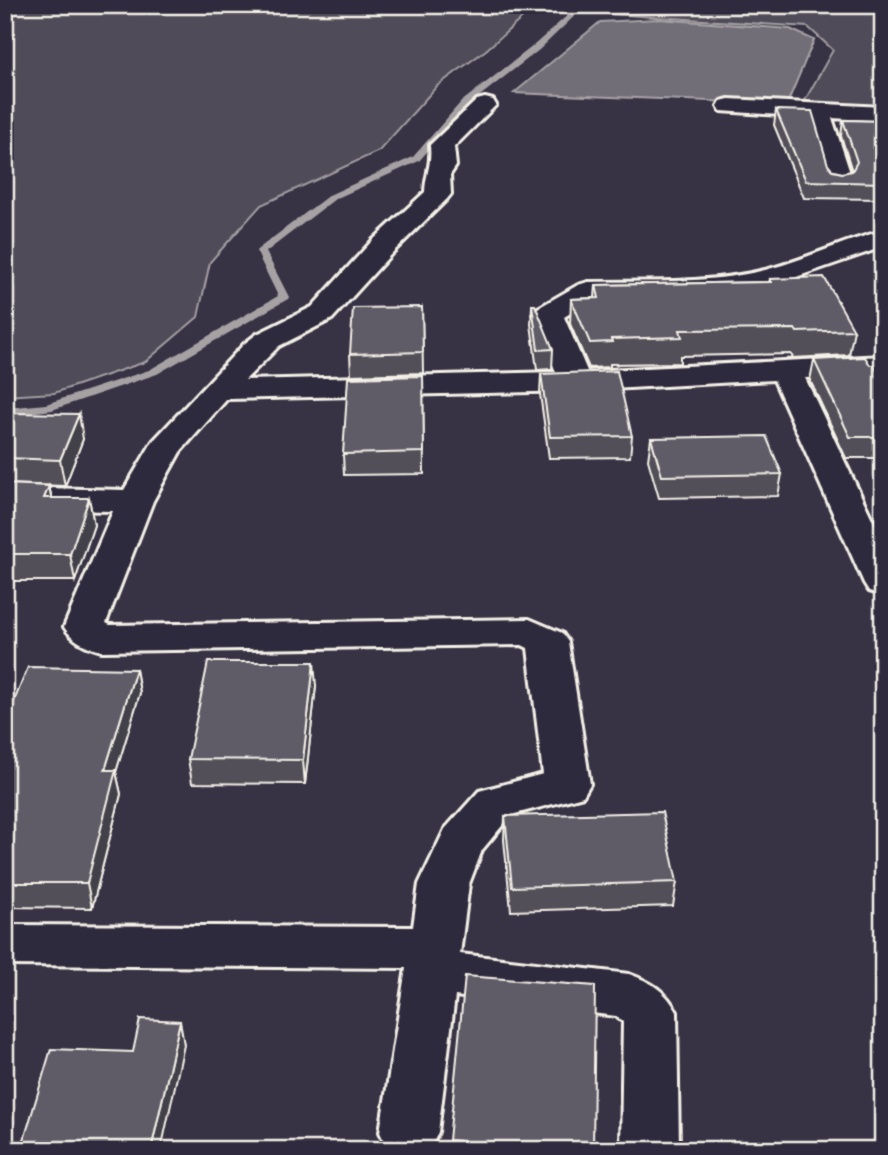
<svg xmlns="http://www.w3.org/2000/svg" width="888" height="1155" font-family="Delius,sans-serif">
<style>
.green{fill:#504b59;stroke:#a29ea0;stroke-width:2}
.water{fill:#726e77;stroke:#a6a2a4;stroke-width:2}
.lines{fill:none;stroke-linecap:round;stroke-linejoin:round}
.stream{fill:#a6a2a4;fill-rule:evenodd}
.street-casing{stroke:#f4f1e8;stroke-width:6}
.street{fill:#2f2a3d;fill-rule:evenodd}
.wall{fill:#524f59;stroke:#f4f1e8;stroke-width:2}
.shaded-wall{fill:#424048;stroke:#f4f1e8;stroke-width:2}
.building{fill:#5f5c67;stroke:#f4f1e8;stroke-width:2}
</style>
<rect width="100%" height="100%" fill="#373244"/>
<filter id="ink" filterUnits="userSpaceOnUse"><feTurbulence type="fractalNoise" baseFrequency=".0143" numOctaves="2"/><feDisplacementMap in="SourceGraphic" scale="14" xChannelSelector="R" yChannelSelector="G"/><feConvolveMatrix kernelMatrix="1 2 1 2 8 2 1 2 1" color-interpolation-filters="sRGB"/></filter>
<g filter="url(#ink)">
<g class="green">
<path d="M 5,5 L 537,5 L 486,50 L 437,86 L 379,151 L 261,205 L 210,262 L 198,317 L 145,362 L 54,393 L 5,396 Z"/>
<path d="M 549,5 L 883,5 L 883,107 L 804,102 L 833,50 L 808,27 L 611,14 Z"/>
</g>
<path class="water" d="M 659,19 L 790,29 L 814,40 L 787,104 L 514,93 L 600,22 Z"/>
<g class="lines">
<path class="stream" d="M 579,5 L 586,5 L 539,50 L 467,106 L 419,161 L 335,199 L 266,252 L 289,297 L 288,299 L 157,374 L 52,410 L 5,416 L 5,408 L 46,404 L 149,370 L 278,296 L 256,251 L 258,249 L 329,195 L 413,157 L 461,102 L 533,46 Z"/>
<defs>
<g id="street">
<path d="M 485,98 L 493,100 L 496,105 L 454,147 L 456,166 L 450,175 L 451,194 L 447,199 L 392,253 L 332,319 L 279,346 L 245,380 L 556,372 L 533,314 L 538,308 L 578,285 L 588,282 C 647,281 708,284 765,270 C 805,260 842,241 883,231 L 883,247 L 773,285 L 713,297 L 594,299 L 564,317 L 587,371 L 883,356 L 883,374 L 805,378 L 883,542 L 883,595 L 869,591 L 864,583 L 774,380 L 576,391 L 227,399 L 180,452 L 153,501 L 106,623 L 110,625 L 529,619 L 562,633 L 568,642 L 590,784 L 583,796 L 511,815 L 482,850 L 469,884 L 460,954 L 629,974 C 651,982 666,991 677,1012 L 679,1150 L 621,1150 L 623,1022 L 616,1016 L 455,996 L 438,1132 L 430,1150 L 388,1150 L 380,1132 L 406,968 L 5,965 L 5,925 L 413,927 L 419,884 L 445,829 L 479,791 L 543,774 L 528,648 L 522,645 L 102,651 C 86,647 73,641 64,627 L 113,511 L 5,509 L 5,487 L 124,490 L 153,441 L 244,344 L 257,334 L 312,307 L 372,241 L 425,192 C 426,172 432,166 430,145 L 477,100 Z"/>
<path d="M 729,99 L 883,107 L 883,121 L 832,118 L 852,179 L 849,184 L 840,186 L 831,184 L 828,179 L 810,117 L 721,111 L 718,106 L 721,101 Z"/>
</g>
</defs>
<use href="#street" class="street-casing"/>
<use href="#street" class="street"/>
</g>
<g class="wall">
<path d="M 776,110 L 833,171 L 842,173 L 852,171 L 841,136 L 843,120 L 883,121 L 883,199 L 804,198 L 774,125 Z"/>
<path d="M 770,279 L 854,330 L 849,355 L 793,358 L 791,354 L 680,356 L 680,363 L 610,364 L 610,367 L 589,368 L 570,324 L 571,299 L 595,298 L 596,285 L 769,282 Z"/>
<path d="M 532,305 L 553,349 L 552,369 L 537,370 L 531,324 Z"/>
<path d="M 422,307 L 423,373 L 351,375 L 350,354 Z"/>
<path d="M 814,360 L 870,365 L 883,382 L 883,458 L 846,458 L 810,380 Z"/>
<path d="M 541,374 L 632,436 L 630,457 L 549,458 L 540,394 Z"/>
<path d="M 423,376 L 424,474 L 344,475 L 343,454 Z"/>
<path d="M 5,413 L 83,439 L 65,486 L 5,484 Z"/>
<path d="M 651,438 L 782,474 L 778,496 L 659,498 L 648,460 Z"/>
<path d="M 5,485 L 49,486 L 52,498 L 89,498 L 94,525 L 75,581 L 5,581 Z"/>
<path d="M 136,669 L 140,693 L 116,772 L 121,794 L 92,908 L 5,907 L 5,723 Z"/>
<path d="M 316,686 L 305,784 L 192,783 L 188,759 Z"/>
<path d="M 505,816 L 677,882 L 673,906 L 511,911 L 504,840 Z"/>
<path d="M 449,1140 L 593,1150 L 449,1150 Z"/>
</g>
<g class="shaded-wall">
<path d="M 79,414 L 83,439 L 65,486 L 60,460 Z"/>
<path d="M 49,486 L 54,513 L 44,498 Z"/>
<path d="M 89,498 L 94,525 L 75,581 L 70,554 Z"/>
<path d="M 314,662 L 316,686 L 305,784 L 303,760 Z"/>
<path d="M 136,669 L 140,693 L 116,772 L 121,794 L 92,908 L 87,883 L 105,770 Z"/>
<path d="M 180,1021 L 184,1045 L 161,1150 L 151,1150 Z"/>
</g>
<g class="building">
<path d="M 776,110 L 812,111 L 828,165 L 833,171 L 842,173 L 852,171 L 857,162 L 843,120 L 883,121 L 883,183 L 806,181 Z"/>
<path d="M 824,277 L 854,330 L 797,332 L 795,329 L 680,330 L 682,337 L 611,339 L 612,342 L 590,343 L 571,299 L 599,298 L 596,285 L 771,282 L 770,279 Z"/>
<path d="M 532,305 L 535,305 L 553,349 L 538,350 Z"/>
<path d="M 422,307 L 423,352 L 350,354 L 353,308 Z"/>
<path d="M 865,357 L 870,365 L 874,365 L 883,382 L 883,437 L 850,437 L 814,360 Z"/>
<path d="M 617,371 L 632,436 L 550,437 L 541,374 Z"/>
<path d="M 423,376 L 424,452 L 343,454 L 348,378 Z"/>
<path d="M 5,413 L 79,414 L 60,460 L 5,458 Z"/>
<path d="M 766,436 L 782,474 L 662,476 L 651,438 Z"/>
<path d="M 5,484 L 49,486 L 44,498 L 89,498 L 70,554 L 5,554 Z"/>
<path d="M 208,662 L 314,662 L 303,760 L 188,759 Z"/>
<path d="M 28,667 L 136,669 L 105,770 L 116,770 L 87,883 L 5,883 L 5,723 Z"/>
<path d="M 662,812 L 677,882 L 512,887 L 505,816 Z"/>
<path d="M 465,976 L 595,986 L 593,1150 L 458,1150 L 459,1141 L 449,1140 Z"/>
<path d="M 140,1019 L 180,1021 L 151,1150 L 21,1150 L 51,1049 L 133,1052 Z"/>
</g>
</g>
<rect width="888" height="1155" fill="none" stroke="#2f2a3d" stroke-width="28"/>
<rect x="14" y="14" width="860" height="1127" fill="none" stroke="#f4f1e8" stroke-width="2.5" filter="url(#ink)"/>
</svg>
